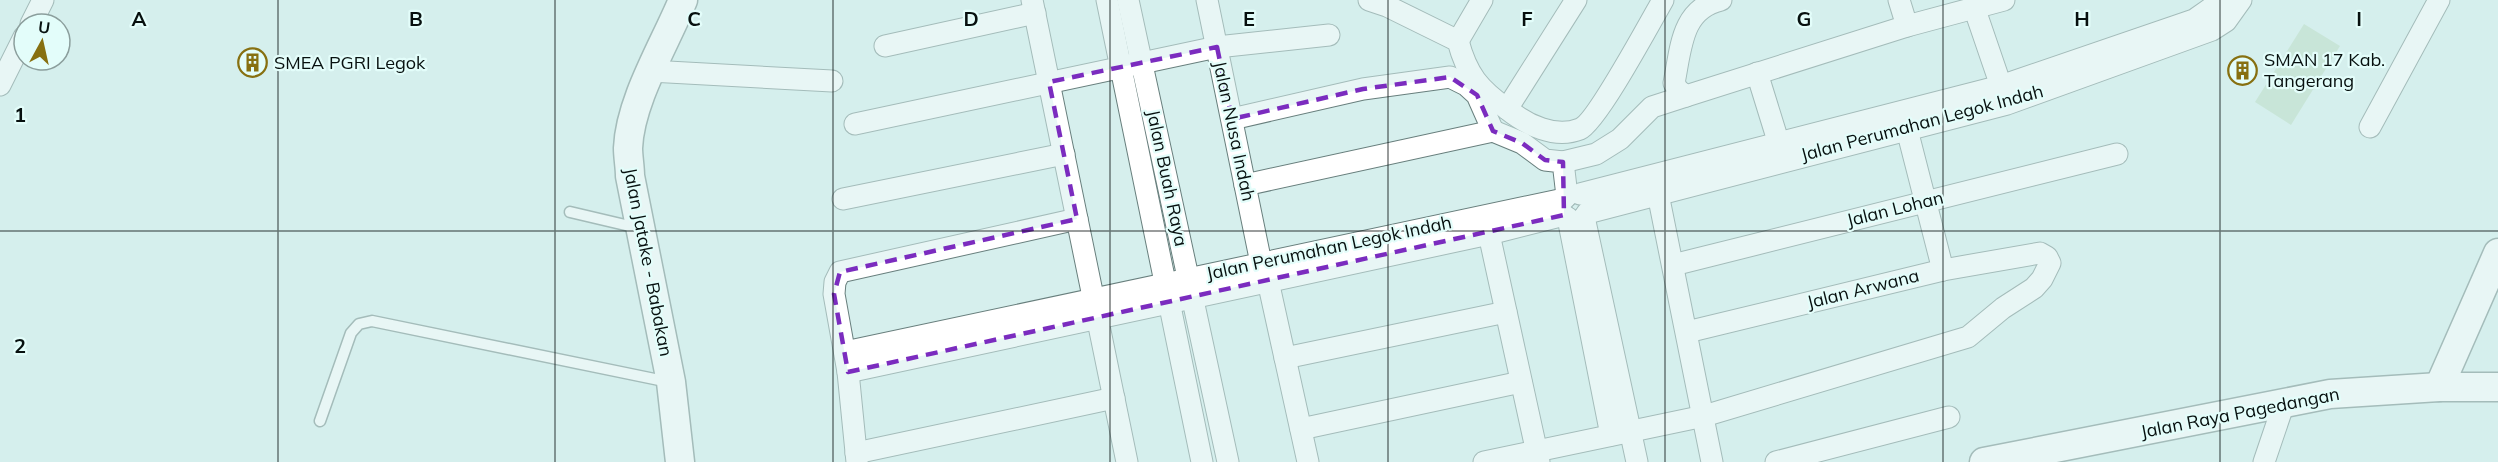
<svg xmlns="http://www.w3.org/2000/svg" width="2498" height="462" font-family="Mulish,sans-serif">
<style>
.garden{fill:#b8dabf}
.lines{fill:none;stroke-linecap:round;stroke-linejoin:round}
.lane-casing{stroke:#687f7d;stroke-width:13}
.street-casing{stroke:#687f7d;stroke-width:23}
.secondary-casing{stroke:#687f7d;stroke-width:31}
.lane{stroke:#fff;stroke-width:10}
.street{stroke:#fff;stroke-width:21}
.secondary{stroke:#fff;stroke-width:28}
.marked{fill:none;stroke:#7b2cbf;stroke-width:4.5;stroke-dasharray:12 8;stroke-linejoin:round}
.grid{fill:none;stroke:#07100f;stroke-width:1.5;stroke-opacity:0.55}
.labels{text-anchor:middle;stroke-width:4.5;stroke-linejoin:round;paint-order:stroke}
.poi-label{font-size:18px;fill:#07100f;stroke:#e3fdfa;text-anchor:start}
.street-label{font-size:18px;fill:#07100f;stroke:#e3fdfa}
.grid-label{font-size:20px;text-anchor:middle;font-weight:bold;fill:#07100f;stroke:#e3fdfa;stroke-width:4.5;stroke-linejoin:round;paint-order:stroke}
</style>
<rect width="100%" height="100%" fill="#d6efed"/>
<path class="garden" d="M 2304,24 L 2340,46 L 2291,125 L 2255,102 Z"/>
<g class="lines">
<defs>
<g id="lane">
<path d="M 570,212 L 638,228"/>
<path d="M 320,421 L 351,333 L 359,324 L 372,321 L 669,382"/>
</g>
<g id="street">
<path d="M 1032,0 L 1127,462"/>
<path d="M 1107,0 L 1202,462"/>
<path d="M 1128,0 L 1228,462"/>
<path d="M 1207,0 L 1261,263"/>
<path d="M 1369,0 L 1387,6 L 1458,41 C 1467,75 1479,89 1507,109 L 1576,0"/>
<path d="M 1721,0 C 1681,9 1681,49 1674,83 L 1678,90 L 1686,96 L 1907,26 L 2004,0"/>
<path d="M 1899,0 L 1907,26"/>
<path d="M 1975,10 L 2001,86"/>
<path d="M 31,24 L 43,0"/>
<path d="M 1458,41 L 1482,0"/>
<path d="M 885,46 L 1035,13"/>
<path d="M 650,71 L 832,81"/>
<path d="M 1757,73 L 1779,144"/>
<path d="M 0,85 L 24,37"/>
<path d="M 1507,109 C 1527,125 1555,139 1580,129 C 1596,123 1651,21 1663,0"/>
<path d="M 1904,118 L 1943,270"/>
<path d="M 1232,119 L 1363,89 L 1450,77 L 1466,85 L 1477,95 L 1493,131"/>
<path d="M 855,124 L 1217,47 L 1329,35"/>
<path d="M 2370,127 L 2439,0"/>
<path d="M 1563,162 L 1596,154 L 1620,139 L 1652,107 L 1686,96"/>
<path d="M 1245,185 L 1493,131 L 1522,143 L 1545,160 L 1563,162 L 1567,196"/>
<path d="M 1580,194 L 2001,86 L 2194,20 L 2214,6 L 2218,0"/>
<path d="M 1658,194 L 1712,462"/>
<path d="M 843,199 L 1064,154"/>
<path d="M 1587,213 L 2007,104 L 2212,30 L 2226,21 L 2241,0"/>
<path d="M 1584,217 L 1637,462"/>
<path d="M 1568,218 L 1611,435"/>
<path d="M 1489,234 L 1539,462"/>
<path d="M 1673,265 L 2117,154"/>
<path d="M 1268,281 L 1308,462"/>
<path d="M 845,352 L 1564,199"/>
<path d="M 1285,358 L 1506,312"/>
<path d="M 848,372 L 1489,234 L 1564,215"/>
<path d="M 1301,429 L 1521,382"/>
<path d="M 856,453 L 1114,398"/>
<path d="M 857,462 L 848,372 L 834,294 L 835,282 L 840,272 L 1077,219"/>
<path d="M 1484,462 L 1704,416 L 1968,337 L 2003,308 L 2034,288 L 2042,279 L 2050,263 L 2047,257 L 2040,253 L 1943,270 L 1687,332"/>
<path d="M 1776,462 L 1949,417"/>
<path d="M 2264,462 L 2284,403"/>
</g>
<g id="secondary">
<path d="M 2439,387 L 2498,253"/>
<path d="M 680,462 L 671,382 L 630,176 C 630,167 628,157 628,148 C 630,100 665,44 683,0"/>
<path d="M 1984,462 L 2330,394 L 2439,387 L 2498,387"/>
</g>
</defs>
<use href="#lane" class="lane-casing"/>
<use href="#street" class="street-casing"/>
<use href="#secondary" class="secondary-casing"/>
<use href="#lane" class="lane"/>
<use href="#street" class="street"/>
<use href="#secondary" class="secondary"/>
</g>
<path d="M0 0H2498V462H0ZM 1217,47 L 1232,119 L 1363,89 L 1450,77 L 1477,95 L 1493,131 L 1522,143 L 1545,160 L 1563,162 L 1564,215 L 848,372 L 834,294 L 840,272 L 1077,219 L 1049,82 Z" fill="#d6efed" fill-opacity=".55" fill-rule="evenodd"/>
<path class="marked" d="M 1217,47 L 1232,119 L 1363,89 L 1450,77 L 1477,95 L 1493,131 L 1522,143 L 1545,160 L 1563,162 L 1564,215 L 848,372 L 834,294 L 840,272 L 1077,219 L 1049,82 Z"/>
<path class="grid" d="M 278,0 L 278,462M 555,0 L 555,462M 833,0 L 833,462M 1110,0 L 1110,462M 1388,0 L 1388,462M 1665,0 L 1665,462M 1943,0 L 1943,462M 2220,0 L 2220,462M 0,231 L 2498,231"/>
<defs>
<symbol id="building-ring" viewBox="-11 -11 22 22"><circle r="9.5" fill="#e3fdfa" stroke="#877011" stroke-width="1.5"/><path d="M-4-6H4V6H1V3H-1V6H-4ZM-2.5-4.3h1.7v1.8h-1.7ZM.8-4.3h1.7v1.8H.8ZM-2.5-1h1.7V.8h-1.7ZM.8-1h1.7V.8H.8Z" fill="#877011"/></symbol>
</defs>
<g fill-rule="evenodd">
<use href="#building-ring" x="236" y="46" width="33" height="33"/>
<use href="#building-ring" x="2226" y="54" width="33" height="33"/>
</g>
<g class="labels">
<g class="poi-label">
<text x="2264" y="66">SMAN 17 Kab.<tspan x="2264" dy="21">Tangerang</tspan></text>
<text x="274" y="69">SMEA PGRI Legok</text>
</g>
<g class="street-label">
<text transform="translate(1922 123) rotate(-15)" y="6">Jalan Perumahan Legok Indah</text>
<text transform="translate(1234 131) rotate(78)" y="6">Jalan Nusa Indah</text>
<text transform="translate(1167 178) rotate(78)" y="6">Jalan Buah Raya</text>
<text transform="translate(1895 209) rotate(-14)" y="6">Jalan Lohan</text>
<text transform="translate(1329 248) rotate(-12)" y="6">Jalan Perumahan Legok Indah</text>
<text transform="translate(648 262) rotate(79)" y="6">Jalan Jatake - Babakan</text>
<text transform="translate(1863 289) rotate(-14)" y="6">Jalan Arwana</text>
<text transform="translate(2240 413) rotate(-11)" y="6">Jalan Raya Pagedangan</text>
</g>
</g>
<g class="grid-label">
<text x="139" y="26">A</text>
<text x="416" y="26">B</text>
<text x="694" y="26">C</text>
<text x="971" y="26">D</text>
<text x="1249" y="26">E</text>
<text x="1527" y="26">F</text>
<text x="1804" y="26">G</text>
<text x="2082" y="26">H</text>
<text x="2359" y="26">I</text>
<text x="20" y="122">1</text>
<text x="20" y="353">2</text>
</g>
<g transform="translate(42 42) rotate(8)"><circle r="28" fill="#e3fdfa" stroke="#8b9e9c" stroke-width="1.5"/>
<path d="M0-4.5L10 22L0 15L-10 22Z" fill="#877011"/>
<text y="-9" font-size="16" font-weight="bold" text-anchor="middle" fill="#07100f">U</text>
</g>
</svg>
